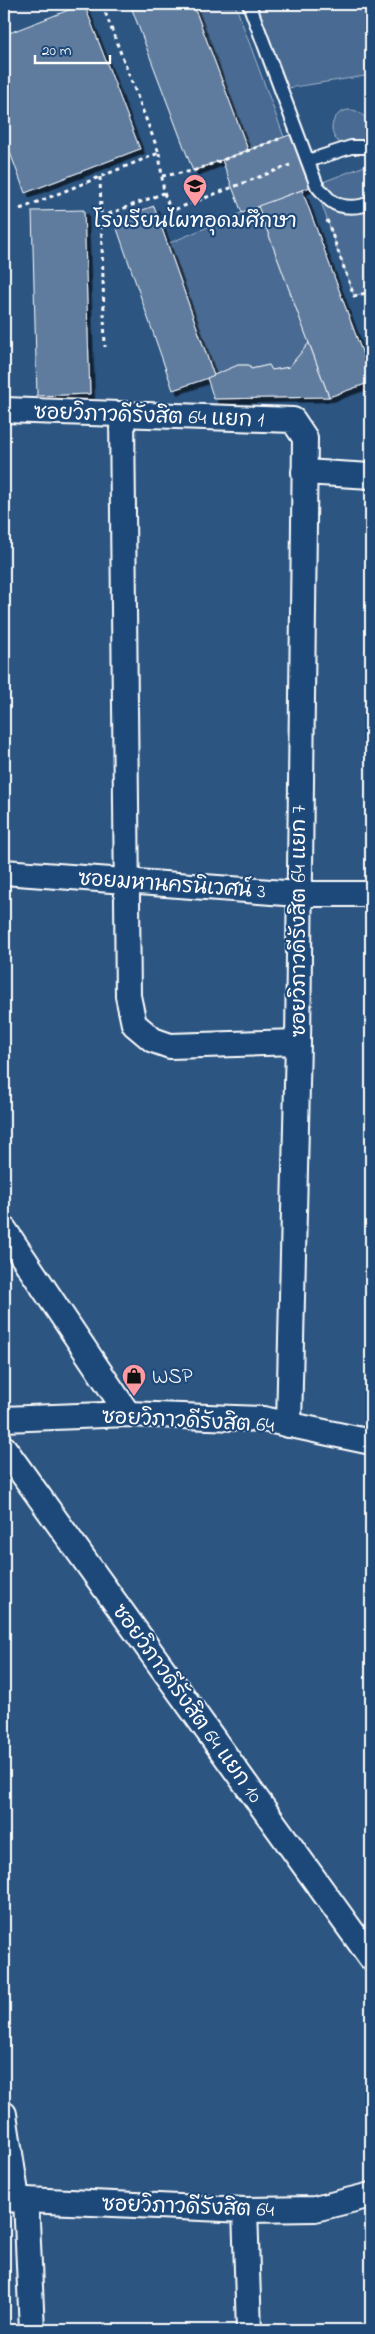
<svg xmlns="http://www.w3.org/2000/svg" width="375" height="2334" font-family="'Indie Flower','Playpen Sans Thai',sans-serif">
<style>
.green{fill:#486b92;stroke:#a4b5c8}
.building{fill:#5e7c9f;stroke:#fff;filter:url(#shadow)}
.lines{fill:none;stroke-linecap:round;stroke-linejoin:round}
.lane-casing{stroke:#fff;stroke-width:16}
.street-casing{stroke:#fff;stroke-width:28}
.path{stroke:#fff;stroke-width:3;stroke-dasharray:4 4;stroke-linecap:butt}
.lane{stroke:#1f4a7a;stroke-width:12}
.street{stroke:#1f4a7a;stroke-width:24}
.labels{text-anchor:middle;stroke-width:4.5;stroke-linejoin:round;paint-order:stroke}
.poi-label{font-size:21px;fill:#fff;stroke:#1f4a7a}
.street-label{font-size:21px;fill:#fff;stroke:#1f4a7a}
</style>
<defs>
<filter id="shadow"><feDropShadow dx="4.5" dy="4.5" stdDeviation="0" flood-color="#0009"/></filter>
</defs>
<rect width="100%" height="100%" fill="#2c5582"/>
<filter id="ink" filterUnits="userSpaceOnUse"><feTurbulence type="fractalNoise" baseFrequency=".02" numOctaves="2"/><feDisplacementMap in="SourceGraphic" scale="10" xChannelSelector="R" yChannelSelector="G"/><feConvolveMatrix kernelMatrix="1 2 1 2 8 2 1 2 1" color-interpolation-filters="sRGB"/></filter>
<g filter="url(#ink)">
<g class="green">
<path d="M 193,4 L 235,4 L 284,137 L 248,150 Z"/>
<path d="M 256,4 L 371,4 L 371,75 L 288,88 Z"/>
<circle cx="350" cy="128" r="18"/>
<path d="M 371,160 L 371,291 L 354,296 L 315,185 L 362,167 Z"/>
<path d="M 258,206 L 309,343 L 289,367 L 272,370 L 269,365 L 251,369 L 249,365 L 238,365 L 214,376 L 167,244 Z"/>
</g>
<g class="building">
<path d="M 84,4 L 140,149 L 25,193 L 4,136 L 4,35 Z"/>
<path d="M 130,4 L 193,4 L 248,150 L 193,171 Z"/>
<path d="M 295,133 L 315,185 L 242,213 L 222,160 Z"/>
<path d="M 302,190 L 371,376 L 371,382 L 329,397 L 258,206 Z"/>
<path d="M 154,206 L 214,376 L 173,390 L 114,220 Z"/>
<path d="M 84,210 L 90,394 L 37,396 L 32,211 Z"/>
<path d="M 309,343 L 329,397 L 214,399 L 207,378 L 238,365 L 249,365 L 251,369 L 269,365 L 272,370 L 289,367 Z"/>
</g>
<g class="lines">
<defs>
<g id="lane">
<path d="M 249,4 L 317,186 C 321,190 326,197 331,201 C 341,209 361,208 371,202"/>
<path d="M 308,161 L 351,147 L 371,147"/>
</g>
<g id="street">
<path d="M 4,410 L 293,420 L 305,438 L 298,1042 L 289,1425"/>
<path d="M 122,415 L 128,996 L 134,1024 L 153,1040 L 170,1046 L 298,1042"/>
<path d="M 304,472 L 371,476"/>
<path d="M 4,872 L 298,894 L 371,894"/>
<path d="M 4,1229 L 128,1414"/>
<path d="M 4,1419 L 128,1414 L 263,1419 L 371,1442"/>
<path d="M 4,1448 L 371,1958"/>
<path d="M 4,2114 L 17,2199"/>
<path d="M 4,2199 L 245,2210 L 315,2209 L 371,2195"/>
<path d="M 26,2200 L 32,2330"/>
<path d="M 245,2210 L 249,2330"/>
</g>
</defs>
<use href="#lane" class="lane-casing"/>
<use href="#street" class="street-casing"/>
<g class="path">
<path d="M 162,176 L 193,171 L 279,139"/>
<path d="M 100,177 L 105,347"/>
<path d="M 164,193 L 171,211 L 290,165"/>
<path d="M 20,209 L 159,153 L 102,4"/>
<path d="M 101,217 L 164,193 L 159,153"/>
<path d="M 327,220 L 354,296 L 371,292"/>
</g>
<use href="#lane" class="lane"/>
<use href="#street" class="street"/>
</g>
</g>
<defs>
<symbol id="school-pin" viewBox="-11 -11 22 30"><path d="M0 17L-7.5 6A9.5 9.5 0 1 1 7.5 6Z" fill="#ff9aa2" stroke="#1f4a7a"/><path d="M0-5L7-2L0 1L-7-2ZM-4 1L0 2.5L4 1V4Q0 6-4 4Z" fill="#111"/></symbol>
<symbol id="shop-pin" viewBox="-11 -11 22 30"><path d="M0 17L-7.5 6A9.5 9.5 0 1 1 7.5 6Z" fill="#ff9aa2" stroke="#1f4a7a"/><path d="M-5-2.5h2.3a2.7 3.5 0 0 1 5.4 0H5L5.5 6h-11ZM-1.5-2.5h3a1.5 2.3 0 0 0-3 0Z" fill="#111"/></symbol>
</defs>
<g fill-rule="evenodd">
<use href="#school-pin" x="181" y="172" width="28" height="38"/>
<use href="#shop-pin" x="120" y="1362" width="28" height="38"/>
</g>
<g class="labels">
<g class="poi-label">
<text x="195" y="227">โรงเรียนไผทอุดมศึกษา</text>
<text x="152" y="1383" text-anchor="start">WSP</text>
</g>
<g class="street-label">
<text transform="translate(149 415) rotate(2)" y="7">ซอยวิภาวดีรังสิต 64 แยก 1</text>
<text transform="translate(172 884) rotate(4)" y="7">ซอยมหานครนิเวศน์ 3</text>
<text transform="translate(298 921) rotate(-90)" y="7">ซอยวิภาวดีรังสิต 64 แยก 7</text>
<text transform="translate(188 1420) rotate(3)" y="7">ซอยวิภาวดีรังสิต 64</text>
<text transform="translate(188 1703) rotate(54)" y="7">ซอยวิภาวดีรังสิต 64 แยก 10</text>
<text transform="translate(188 2206) rotate(2)" y="7">ซอยวิภาวดีรังสิต 64</text>
</g>
</g>
<rect width="375" height="2334" fill="none" stroke="#1f4a7a" stroke-width="20"/>
<rect x="10" y="10" width="355" height="2314" fill="none" stroke="#fff" stroke-width="2" filter="url(#ink)"/>
<path d="M35 55v8h75v-8" fill="none" stroke="#ffffff" stroke-width="2.5"/>
<text x="42" y="55" font-size="15" fill="#ffffff" stroke="#1f4a7a" stroke-width="4" paint-order="stroke">20 m</text>
</svg>
